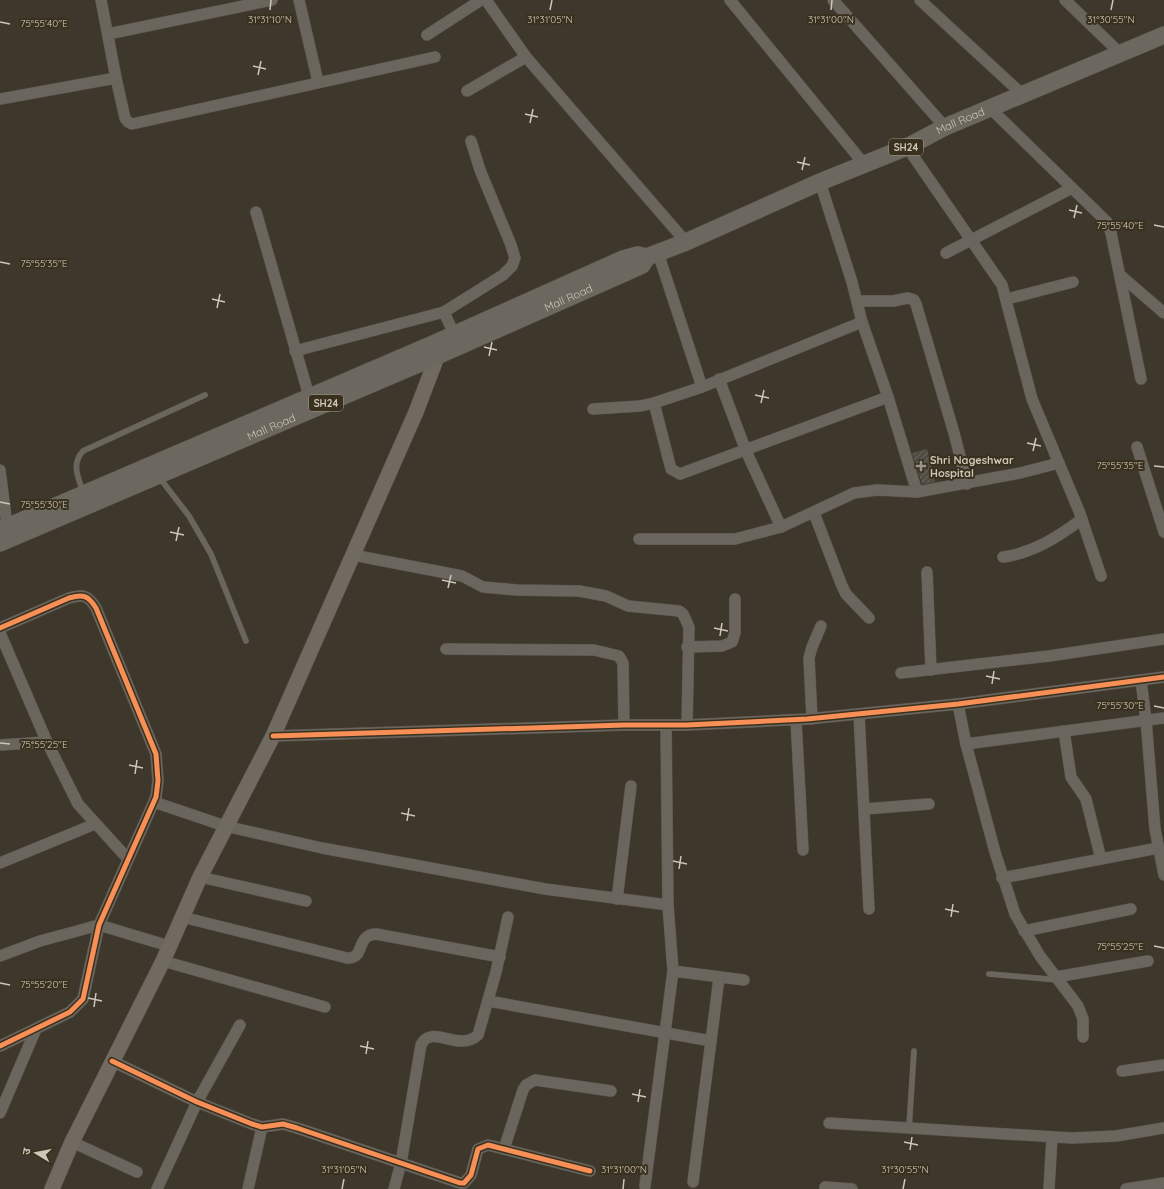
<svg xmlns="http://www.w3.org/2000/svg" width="1164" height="1189" font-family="Quicksand,'Noto Sans Devanagari',sans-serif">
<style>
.building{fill:url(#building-hatch)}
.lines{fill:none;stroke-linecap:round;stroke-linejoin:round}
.service-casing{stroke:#58534b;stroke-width:6}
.minor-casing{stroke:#58534b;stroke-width:12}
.secondary-casing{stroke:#58534b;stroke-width:16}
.primary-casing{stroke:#59544a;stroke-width:18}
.service{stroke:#6a655d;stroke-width:5.5}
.minor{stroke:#6a655d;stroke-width:11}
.secondary{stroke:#706a61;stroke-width:15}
.primary{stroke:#6c685f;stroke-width:17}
.cycleway-casing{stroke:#39301e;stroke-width:8}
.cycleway{stroke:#f78f57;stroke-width:5}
.ticks{fill:none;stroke:#cec6b7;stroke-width:1.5}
.poi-dot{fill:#9c9486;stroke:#39301e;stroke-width:1.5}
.labels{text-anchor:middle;stroke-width:4;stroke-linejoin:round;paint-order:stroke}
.shield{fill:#39301e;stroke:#a19989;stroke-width:1}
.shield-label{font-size:10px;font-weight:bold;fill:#cec6b7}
.street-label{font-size:11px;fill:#cec6b7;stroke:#39301e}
.poi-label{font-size:11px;font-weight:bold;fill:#cec6b7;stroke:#39301e;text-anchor:start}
.ticks-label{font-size:10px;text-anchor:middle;fill:#cec6b7;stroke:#39301e;stroke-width:4;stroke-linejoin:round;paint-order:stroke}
</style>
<defs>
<pattern id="building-hatch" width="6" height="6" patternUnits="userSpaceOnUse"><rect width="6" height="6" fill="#524d44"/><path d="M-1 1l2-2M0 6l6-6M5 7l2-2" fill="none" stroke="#6a655d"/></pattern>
</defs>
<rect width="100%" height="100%" fill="#3e372c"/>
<path class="building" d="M 927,449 L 935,482 L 922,484 L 912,453 Z"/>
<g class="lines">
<defs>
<g id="service">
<path d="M 159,477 L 189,516 L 211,554 L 246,641"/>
<path d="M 83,492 C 78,477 71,464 83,451 L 205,395"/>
<path d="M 989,974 L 1059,980"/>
<path d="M 909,1128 L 914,1051"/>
</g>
<g id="minor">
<path d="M 101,0 L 116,78 L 125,118 L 128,122 L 132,124 L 435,57"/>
<path d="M 299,0 L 318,82"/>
<path d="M 486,0 L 526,57 L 686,242"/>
<path d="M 730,0 L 864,164"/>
<path d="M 833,0 L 945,127"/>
<path d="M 920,0 L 1023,95"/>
<path d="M 1065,0 L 1121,54"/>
<path d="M 108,34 L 272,0"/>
<path d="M 427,35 L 481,0"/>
<path d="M 467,91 L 526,57"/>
<path d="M 0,99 L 116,78"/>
<path d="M 991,109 L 1107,222 L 1111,233 L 1141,379"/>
<path d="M 907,147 L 1002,285 L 1032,399 L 1079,511 L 1101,576"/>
<path d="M 820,182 L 852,282 L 862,322 L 888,397 L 917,492"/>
<path d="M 256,212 L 311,403"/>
<path d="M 658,253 L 702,387"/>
<path d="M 946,253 L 1072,188"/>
<path d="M 1120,275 L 1164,313"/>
<path d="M 1007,299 L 1073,282"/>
<path d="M 857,301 L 893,301 L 908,298 L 914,300 L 916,304 L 954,433 L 967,484"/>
<path d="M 444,312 L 457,341"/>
<path d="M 295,351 L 444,312 L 503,275 L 512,266 L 515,258 L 511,245 L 480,170 L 471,141"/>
<path d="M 719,379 L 746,451 L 781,527"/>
<path d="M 654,403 L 671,469 L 680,474 L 888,397"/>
<path d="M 593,409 L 640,406 L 654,403 L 702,387 L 862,322"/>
<path d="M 1137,447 L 1164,532"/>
<path d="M 0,470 L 8,533"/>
<path d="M 814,513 L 842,586 L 846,594 L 869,618"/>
<path d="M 639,539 L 735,539 L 781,527 L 854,493 L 877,490 L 917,492 L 1020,473 L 1059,463"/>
<path d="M 353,555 L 462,576 L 483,587 L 517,590 L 579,591 L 606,596 L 628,606 L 679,611 L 683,614 L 689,627 L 687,725"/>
<path d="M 1003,557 C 1033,553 1058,537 1082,519"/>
<path d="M 927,572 L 931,670"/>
<path d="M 0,628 L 69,598 C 83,594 88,595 96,608 L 156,754 L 158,781 L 156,797 L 99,925 L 83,999 L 70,1012 L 0,1046"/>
<path d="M 0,633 L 47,742 L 78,804 L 128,859"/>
<path d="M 687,647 L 722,646 L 732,642 L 735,633 L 735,599"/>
<path d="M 446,649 L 594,650 L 619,656 L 623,663 L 624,725"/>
<path d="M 901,673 L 1049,656 L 1164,639"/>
<path d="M 1141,680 L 1146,720 L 1155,829 L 1164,875"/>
<path d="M 958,704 L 966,744 L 995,852 L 1015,914 L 1040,956 L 1078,1006 L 1083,1019 L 1083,1037"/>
<path d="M 859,714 L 869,909"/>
<path d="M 812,719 L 809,658 L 812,647 L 821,626"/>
<path d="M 796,720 L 803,850"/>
<path d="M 1064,731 L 1071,777 L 1086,799 L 1101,859"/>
<path d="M 273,736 L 624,725 L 687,725 L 807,719 L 958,704 L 1164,677"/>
<path d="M 966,744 L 1164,718"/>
<path d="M 0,745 L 47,742"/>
<path d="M 154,802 L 225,826 L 322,848 L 545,889 L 668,905"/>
<path d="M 864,809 L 929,804"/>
<path d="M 0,863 L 95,824"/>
<path d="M 200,877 L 306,901"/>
<path d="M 1002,878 L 1158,848"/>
<path d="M 617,899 L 631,786"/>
<path d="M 182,917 L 347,958 C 366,959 355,935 376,934 L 500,957"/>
<path d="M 1024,931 L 1131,909"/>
<path d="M 0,956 L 40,941 L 99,925 L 169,946"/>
<path d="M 163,961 L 325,1007"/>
<path d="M 673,971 L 744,980"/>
<path d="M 1056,977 L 1148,961"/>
<path d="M 488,1001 L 711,1041"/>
<path d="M 112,1061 L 197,1102 L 252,1124 L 262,1127 L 283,1124 L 297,1128 L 460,1183 L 464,1183 L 471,1175 L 478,1149 L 488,1145 L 590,1171"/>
<path d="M 1122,1071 L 1164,1065"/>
<path d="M 0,1113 L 36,1029"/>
<path d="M 829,1123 L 1072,1138 L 1116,1136 L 1164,1128"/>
<path d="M 72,1142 L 137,1172"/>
<path d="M 504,1149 L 523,1090 L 526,1085 L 535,1080 L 611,1091"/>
<path d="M 693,1182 L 719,978"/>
<path d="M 645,1186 L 673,971 L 668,905 L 666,725"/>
<path d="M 825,1187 L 852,1189"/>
<path d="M 157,1189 L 197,1102 L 240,1025"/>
<path d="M 248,1189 L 262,1127"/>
<path d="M 394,1189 L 401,1163 L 421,1045 C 432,1023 458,1053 478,1035 L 496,972 L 508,917"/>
<path d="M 1049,1189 L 1052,1137"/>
<path d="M 1126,1189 L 1164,1183"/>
</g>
<path id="secondary" d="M 52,1189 L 72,1142 L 163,961 L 200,877 L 273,736 L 416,412 L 440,349"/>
<g id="primary">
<path id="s1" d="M 0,530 L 433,344 L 623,259 L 638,255 L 647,257 L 686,242 L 820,182 L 907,147 L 945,127 L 1164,35"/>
<path id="s2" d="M 0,543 L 437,356 L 629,271 L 642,265 L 647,257"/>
</g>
</defs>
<use href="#service" class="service-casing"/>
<use href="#minor" class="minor-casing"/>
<use href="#secondary" class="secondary-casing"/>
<use href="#primary" class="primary-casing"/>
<use href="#service" class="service"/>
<use href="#minor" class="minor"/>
<use href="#secondary" class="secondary"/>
<use href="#primary" class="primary"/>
<defs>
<g id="cycleway">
<path d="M 0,628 L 69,598 C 83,594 88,595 96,608 L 156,754 L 158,781 L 156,797 L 99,925 L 83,999 L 70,1012 L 0,1046"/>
<path d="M 273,736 L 624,725 L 687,725 L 807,719 L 958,704 L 1164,677"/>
<path d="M 112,1061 L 197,1102 L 252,1124 L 262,1127 L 283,1124 L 297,1128 L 460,1183 L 464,1183 L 471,1175 L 478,1149 L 488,1145 L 590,1171"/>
</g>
</defs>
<use href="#cycleway" class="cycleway-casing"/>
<use href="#cycleway" class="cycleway"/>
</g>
<path class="ticks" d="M 270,10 L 271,0M 550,10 L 552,0M 831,10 L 832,0M 1111,10 L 1113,0M 0,22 L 10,24M 253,66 L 266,69M 258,75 L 261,61M 525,114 L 538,117M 530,123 L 533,109M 797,162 L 810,165M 802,170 L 805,157M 1069,210 L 1082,213M 1074,218 L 1077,205M 1154,225 L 1164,227M 0,262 L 10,264M 212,299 L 225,302M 217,308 L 220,294M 484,347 L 497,350M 489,356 L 492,342M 755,395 L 769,398M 761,403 L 764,390M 1027,443 L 1041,446M 1033,451 L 1036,438M 1154,466 L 1164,467M 0,502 L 10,504M 170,532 L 184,535M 176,541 L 179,527M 442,580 L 456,583M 448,588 L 451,575M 714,628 L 728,631M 720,636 L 722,623M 986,676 L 1000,679M 992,684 L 994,671M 1154,706 L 1164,708M 0,743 L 10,744M 129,765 L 143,768M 135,774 L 137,760M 401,813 L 415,816M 407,821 L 409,808M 673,861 L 687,864M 679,869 L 681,856M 945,909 L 959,912M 951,917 L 953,904M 1154,946 L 1164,948M 0,983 L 10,985M 88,998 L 102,1001M 94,1007 L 96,993M 360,1046 L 374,1049M 366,1054 L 368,1041M 632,1094 L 646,1097M 638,1102 L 640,1089M 904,1142 L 918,1145M 910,1150 L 912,1137M 342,1189 L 344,1179M 623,1189 L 624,1179M 903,1189 L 905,1179"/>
<path class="poi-dot" d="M919 460h4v4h4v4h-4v4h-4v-4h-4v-4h4z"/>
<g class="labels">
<g class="shield">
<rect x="889" y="139" width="34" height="16" rx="3"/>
<rect x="309" y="395" width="34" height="16" rx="3"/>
</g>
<g class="shield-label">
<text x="906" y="151">SH24</text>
<text x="326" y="407">SH24</text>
</g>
<g class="street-label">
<text dy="4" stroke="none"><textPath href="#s1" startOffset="1046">Mall Road</textPath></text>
<text dy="4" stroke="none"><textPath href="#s2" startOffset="619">Mall Road</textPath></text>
<text dy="4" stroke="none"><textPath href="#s2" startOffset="295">Mall Road</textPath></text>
</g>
<g class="poi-label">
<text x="930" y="464">Shri Nageshwar<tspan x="930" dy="13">Hospital</tspan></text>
</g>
</g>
<g class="ticks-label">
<text x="270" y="23">31°31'10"N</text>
<text x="550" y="23">31°31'05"N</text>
<text x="831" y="23">31°31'00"N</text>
<text x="1111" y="23">31°30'55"N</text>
<text x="44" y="27">75°55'40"E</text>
<text x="1120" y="229">75°55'40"E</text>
<text x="44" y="267">75°55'35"E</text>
<text x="1120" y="469">75°55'35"E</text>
<text x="44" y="508">75°55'30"E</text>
<text x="1120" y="709">75°55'30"E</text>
<text x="44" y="748">75°55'25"E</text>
<text x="1120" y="950">75°55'25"E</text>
<text x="44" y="988">75°55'20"E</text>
<text x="344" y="1173">31°31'05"N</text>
<text x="624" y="1173">31°31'00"N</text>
<text x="905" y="1173">31°30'55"N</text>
</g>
<g transform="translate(36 1153) rotate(280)" stroke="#39301e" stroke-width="3" paint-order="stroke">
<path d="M0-3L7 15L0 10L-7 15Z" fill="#cec6b7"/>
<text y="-6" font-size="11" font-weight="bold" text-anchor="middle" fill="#cec6b7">उ</text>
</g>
</svg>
